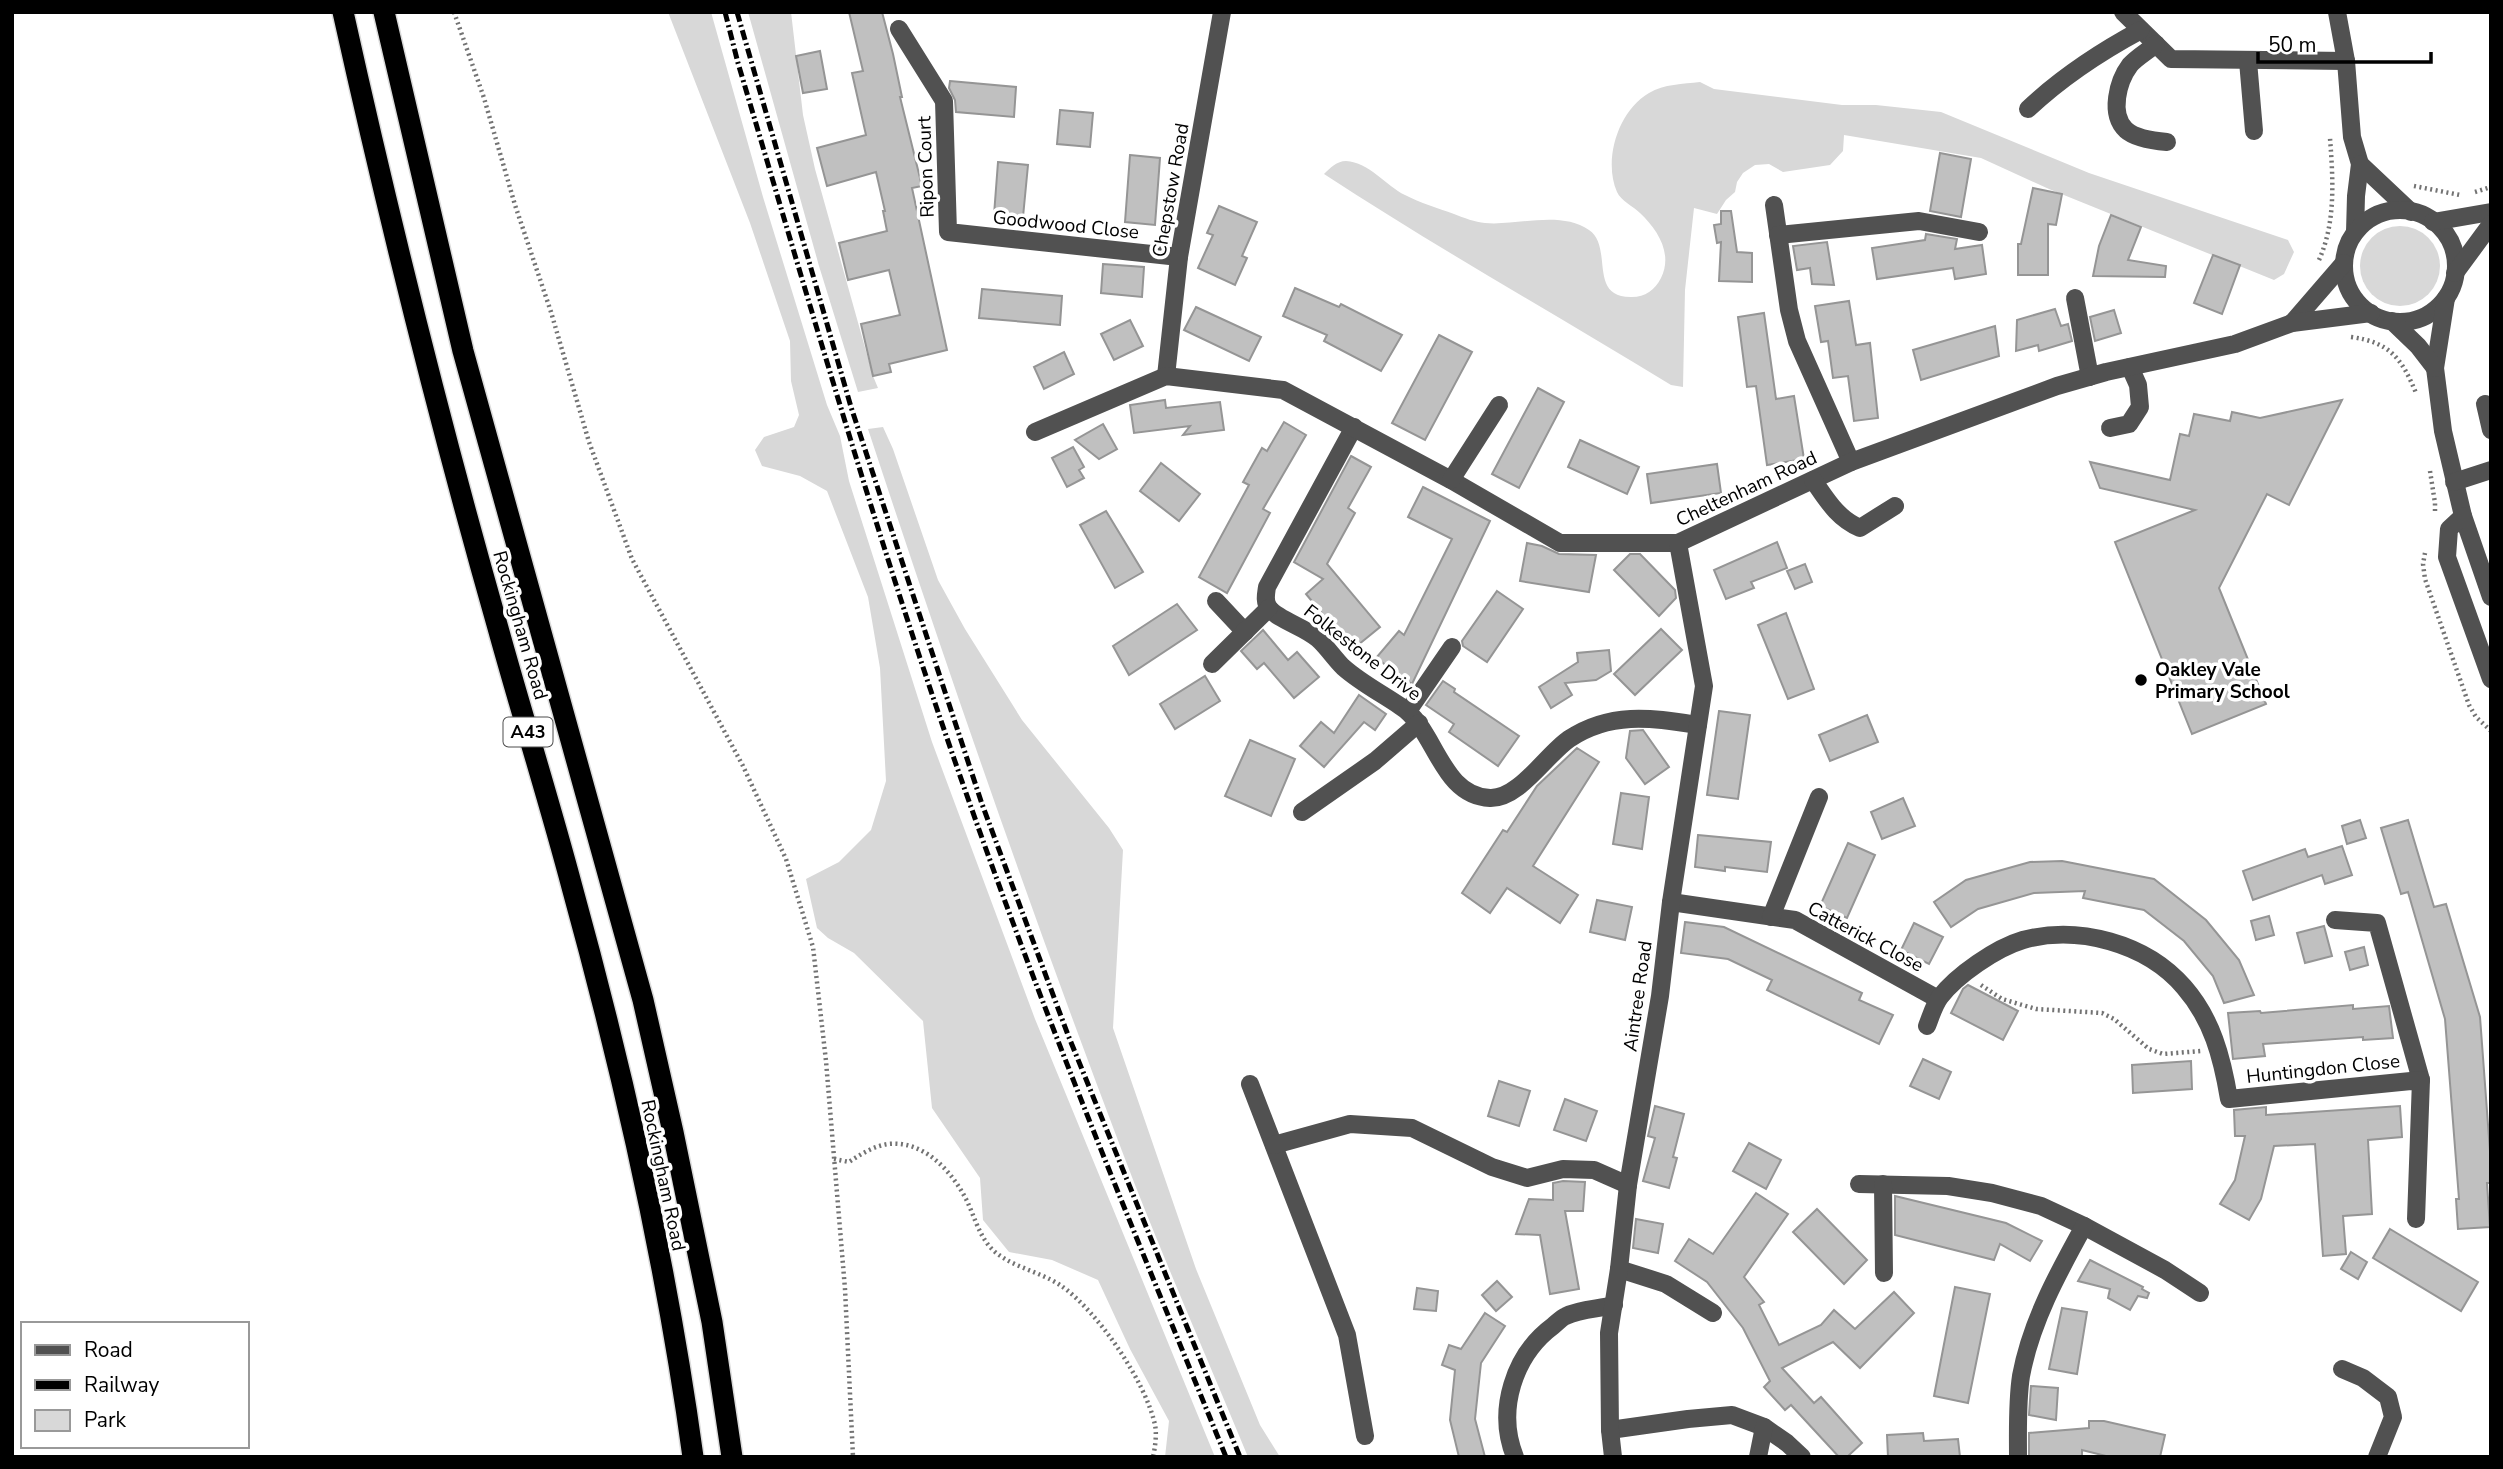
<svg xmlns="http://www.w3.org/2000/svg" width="2503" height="1469" font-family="'Nunito Sans',sans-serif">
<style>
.green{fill:#d8d8d8}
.building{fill:#c0c0c0;stroke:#959595;stroke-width:2}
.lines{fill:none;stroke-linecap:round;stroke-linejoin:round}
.highway-casing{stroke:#dbdbdb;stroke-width:24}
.path{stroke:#737373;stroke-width:4.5;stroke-dasharray:2 3.5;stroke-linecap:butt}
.minor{stroke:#515151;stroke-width:18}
.highway{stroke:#000;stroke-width:21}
.rail{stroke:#000;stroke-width:5;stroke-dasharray:10 3.5 2 3.5;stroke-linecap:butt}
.poi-dot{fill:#000;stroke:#fff;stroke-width:2.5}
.labels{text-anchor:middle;stroke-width:7;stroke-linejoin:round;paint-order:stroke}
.shield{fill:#fff;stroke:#4c4c4c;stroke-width:2}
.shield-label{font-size:18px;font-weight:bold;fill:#000}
.street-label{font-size:19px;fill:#000;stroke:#fff}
.poi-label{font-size:19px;font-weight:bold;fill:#000;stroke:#fff;text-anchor:start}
</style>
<rect width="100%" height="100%" fill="#fff"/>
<g class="green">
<path d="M 668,12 L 711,12 L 763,197 L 827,405 L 840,436 L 849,481 L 932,742 L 1035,1019 L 1215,1457 L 1165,1457 L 1169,1421 L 1130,1349 L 1098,1280 L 1052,1260 L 1009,1252 L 983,1220 L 980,1178 L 932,1108 L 923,1021 L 854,953 L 828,938 L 817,928 L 806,879 L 839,862 L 871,830 L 886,781 L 880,668 L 868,597 L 827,491 L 800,476 L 762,466 L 755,450 L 764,437 L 794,427 L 799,415 L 791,381 L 790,341 L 750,223 Z"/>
<path d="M 748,12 L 791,12 L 803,115 L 815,169 L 873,376 L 878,388 L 858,392 L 819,266 Z"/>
<path d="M 1700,82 L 1714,89 L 1842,105 L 1876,105 L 1941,112 L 2089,173 L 2288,240 L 2294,252 L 2284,274 L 2274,280 L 2049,189 L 1981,158 L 1844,135 L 1843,151 L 1830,165 L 1783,172 L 1769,164 L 1755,165 L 1743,173 L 1737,182 L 1735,192 L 1726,200 L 1717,214 L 1694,208 L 1685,290 L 1683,387 L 1671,385 C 1555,314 1437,248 1324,174 C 1330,168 1337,161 1346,161 C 1369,162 1386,186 1405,195 C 1420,203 1438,208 1454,214 C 1464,218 1475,222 1485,223 C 1517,226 1560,210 1589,230 C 1614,247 1587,298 1632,297 C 1645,297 1655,290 1661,278 C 1673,254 1658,230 1640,213 C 1633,206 1621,201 1617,192 C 1603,160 1618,111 1649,93 C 1664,84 1683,84 1700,82 Z"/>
<circle cx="2400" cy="266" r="40"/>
<path d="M 883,427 L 893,449 L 938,580 L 965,629 L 1022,720 L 1109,828 L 1123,850 L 1113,1028 L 1196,1269 L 1260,1425 L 1280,1457 L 1248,1457 C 1206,1355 1161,1254 1122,1151 C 1031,912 948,672 868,429 Z"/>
</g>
<g class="building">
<path d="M 849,12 L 882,12 L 893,54 L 902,97 L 900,97 L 922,186 L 912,188 L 947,350 L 889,364 L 891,372 L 873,376 L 861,324 L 900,315 L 889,270 L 848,280 L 839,243 L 887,231 L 883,211 L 885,211 L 876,172 L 827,186 L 817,148 L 866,135 L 852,73 L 863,71 Z"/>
<path d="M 820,51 L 827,89 L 803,93 L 796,56 Z"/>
<path d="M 950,81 L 1016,87 L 1014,117 L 956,112 L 955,100 L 949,88 Z"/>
<path d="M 1060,110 L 1093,113 L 1090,147 L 1057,144 Z"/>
<path d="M 1940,153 L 1971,159 L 1961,217 L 1930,211 Z"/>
<path d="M 1130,155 L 1160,158 L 1155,225 L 1125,222 Z"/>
<path d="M 998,162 L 1028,165 L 1023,217 L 994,215 Z"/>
<path d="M 2033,188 L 2062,194 L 2056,225 L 2048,224 L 2048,275 L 2018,275 L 2018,244 L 2021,244 Z"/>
<path d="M 1219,206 L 1257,222 L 1242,256 L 1247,258 L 1235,285 L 1198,268 L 1213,235 L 1207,233 Z"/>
<path d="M 1721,211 L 1731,211 L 1737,252 L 1752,253 L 1752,282 L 1719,281 L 1721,242 L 1717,243 L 1714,225 L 1721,224 Z"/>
<path d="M 2111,215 L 2141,227 L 2128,260 L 2166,266 L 2165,277 L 2093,276 L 2099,246 Z"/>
<path d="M 1926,234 L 1957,239 L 1955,249 L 1982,245 L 1986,274 L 1955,279 L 1953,268 L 1877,279 L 1872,248 L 1925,240 Z"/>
<path d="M 1827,242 L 1834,285 L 1812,284 L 1810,268 L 1797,270 L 1793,246 Z"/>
<path d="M 2213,255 L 2240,265 L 2222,314 L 2194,303 Z"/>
<path d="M 1103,264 L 1144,267 L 1142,297 L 1101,293 Z"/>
<path d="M 1295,288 L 1339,307 L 1341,304 L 1402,335 L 1381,371 L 1324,341 L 1327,335 L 1283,316 Z"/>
<path d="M 982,289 L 1062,296 L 1060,325 L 979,318 Z"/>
<path d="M 1849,301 L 1856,345 L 1870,343 L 1878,418 L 1854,421 L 1848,376 L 1833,378 L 1828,341 L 1821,342 L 1815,306 Z"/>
<path d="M 1196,307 L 1261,337 L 1249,361 L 1184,330 Z"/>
<path d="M 2055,309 L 2061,326 L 2068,324 L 2072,341 L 2039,351 L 2038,345 L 2016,351 L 2017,320 Z"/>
<path d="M 2114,310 L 2121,333 L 2095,341 L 2090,317 Z"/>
<path d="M 1764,313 L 1776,399 L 1794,396 L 1804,459 L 1767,465 L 1756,386 L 1747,387 L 1738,317 Z"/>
<path d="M 1130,320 L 1143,346 L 1114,360 L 1101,334 Z"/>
<path d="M 1995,326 L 1999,356 L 1921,380 L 1913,350 Z"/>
<path d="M 1439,335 L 1472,352 L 1425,440 L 1392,423 Z"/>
<path d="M 1064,352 L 1074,374 L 1044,389 L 1034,367 Z"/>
<path d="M 1538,388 L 1564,402 L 1519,488 L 1492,474 Z"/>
<path d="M 1165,400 L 1166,408 L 1220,402 L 1224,430 L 1183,435 L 1190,426 L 1134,433 L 1130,405 Z"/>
<path d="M 2342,400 L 2289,505 L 2267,494 L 2219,588 L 2266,704 L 2192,734 L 2115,542 L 2195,510 L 2100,488 L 2090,462 L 2170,480 L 2180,434 L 2189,436 L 2194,414 L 2230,421 L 2232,412 L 2260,418 Z"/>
<path d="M 1284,422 L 1306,435 L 1263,509 L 1270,513 L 1227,593 L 1199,577 L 1249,485 L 1243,482 L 1262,448 L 1267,451 Z"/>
<path d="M 1103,424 L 1117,449 L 1099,459 L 1075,440 Z"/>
<path d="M 1580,440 L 1639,467 L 1627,494 L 1568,467 Z"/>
<path d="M 1073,447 L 1084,467 L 1079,470 L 1084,478 L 1067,487 L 1052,458 Z"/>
<path d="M 1351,456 L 1371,467 L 1348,508 L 1355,513 L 1327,564 L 1380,627 L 1358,645 L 1348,638 L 1345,641 L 1306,594 L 1323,579 L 1294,562 Z"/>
<path d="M 1161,463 L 1200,494 L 1179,521 L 1140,491 Z"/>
<path d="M 1717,464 L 1721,493 L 1651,503 L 1647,474 Z"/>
<path d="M 1423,487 L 1490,521 L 1412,684 L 1376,658 L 1399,631 L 1404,635 L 1452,539 L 1408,517 Z"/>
<path d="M 1106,511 L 1143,572 L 1115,588 L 1080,525 Z"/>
<path d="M 1777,542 L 1787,568 L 1751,582 L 1754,588 L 1726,599 L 1714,570 Z"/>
<path d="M 1527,543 L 1542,546 L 1559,554 L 1596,555 L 1589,592 L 1520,581 Z"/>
<path d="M 1630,554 L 1640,554 L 1675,590 L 1676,598 L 1659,616 L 1614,570 Z"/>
<path d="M 1805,564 L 1812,582 L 1795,589 L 1787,571 Z"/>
<path d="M 1497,591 L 1523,609 L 1487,662 L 1463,646 L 1462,641 Z"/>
<path d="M 1177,604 L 1197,630 L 1129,675 L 1113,646 Z"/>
<path d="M 1786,613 L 1814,689 L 1788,699 L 1758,625 Z"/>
<path d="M 1661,629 L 1682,650 L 1635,695 L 1614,674 Z"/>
<path d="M 1263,630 L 1288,660 L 1297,652 L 1319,677 L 1294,698 L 1264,663 L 1257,669 L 1241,651 Z"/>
<path d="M 1609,650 L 1611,671 L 1596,680 L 1565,683 L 1572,695 L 1551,708 L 1539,687 L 1578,662 L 1577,653 Z"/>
<path d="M 1205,676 L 1220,701 L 1175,729 L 1160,704 Z"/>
<path d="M 1443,681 L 1455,689 L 1454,692 L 1519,736 L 1498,766 L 1449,732 L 1454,724 L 1426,705 Z"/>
<path d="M 1359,695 L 1386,714 L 1375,730 L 1364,722 L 1324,767 L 1300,746 L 1321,722 L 1334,733 Z"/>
<path d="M 1719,711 L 1750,715 L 1738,799 L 1707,795 Z"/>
<path d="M 1867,715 L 1878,742 L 1830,761 L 1819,735 Z"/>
<path d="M 1643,730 L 1669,767 L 1645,784 L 1626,758 L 1630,731 Z"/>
<path d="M 1250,740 L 1295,759 L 1271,816 L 1225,796 Z"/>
<path d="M 1577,748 L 1599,762 L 1533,866 L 1578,895 L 1560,923 L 1507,888 L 1490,913 L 1462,893 L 1503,830 L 1507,832 L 1537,786 Z"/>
<path d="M 1621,793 L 1649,797 L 1642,849 L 1613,844 Z"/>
<path d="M 1903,798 L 1915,826 L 1882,839 L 1871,812 Z"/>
<path d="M 2360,820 L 2366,838 L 2347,844 L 2342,826 Z"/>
<path d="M 2408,820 L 2434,907 L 2446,904 L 2480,1017 L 2491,1165 L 2491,1183 L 2487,1183 L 2490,1227 L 2458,1229 L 2456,1199 L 2459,1199 L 2445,1019 L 2408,892 L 2401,894 L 2381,828 Z"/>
<path d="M 1698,835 L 1771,842 L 1767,872 L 1725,867 L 1725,871 L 1695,867 Z"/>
<path d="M 1848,843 L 1875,855 L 1847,918 L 1820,906 Z"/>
<path d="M 2342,846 L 2352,875 L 2325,884 L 2322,875 L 2253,900 L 2243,871 L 2305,849 L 2308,857 Z"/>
<path d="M 2062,861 L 2154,879 L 2206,920 L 2239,960 L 2254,995 L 2224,1003 L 2213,976 L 2184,941 L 2144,910 L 2083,898 L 2085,891 L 2034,893 L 1978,909 L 1951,927 L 1934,902 L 1966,880 L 2030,862 Z"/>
<path d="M 1597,900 L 1632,907 L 1625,940 L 1590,932 Z"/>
<path d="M 2269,916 L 2274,935 L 2256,940 L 2251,921 Z"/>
<path d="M 1685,922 L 1724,927 L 1862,993 L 1859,1000 L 1893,1015 L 1879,1044 L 1767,990 L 1772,980 L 1728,959 L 1681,953 Z"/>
<path d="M 1914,923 L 1943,937 L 1929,964 L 1901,950 Z"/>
<path d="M 2324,926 L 2332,956 L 2305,963 L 2297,933 Z"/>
<path d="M 2364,947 L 2368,965 L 2350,970 L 2345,952 Z"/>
<path d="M 1968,985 L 2018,1011 L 2003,1040 L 1951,1013 L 1963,989 Z"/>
<path d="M 2353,1005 L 2353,1009 L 2389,1006 L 2393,1038 L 2363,1040 L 2363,1037 L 2263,1044 L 2265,1056 L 2233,1059 L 2228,1013 L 2260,1011 L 2261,1013 Z"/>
<path d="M 1923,1059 L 1951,1072 L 1939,1099 L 1910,1086 Z"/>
<path d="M 2191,1061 L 2192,1089 L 2133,1093 L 2132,1065 Z"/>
<path d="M 1499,1081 L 1530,1091 L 1519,1126 L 1488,1116 Z"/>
<path d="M 1565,1099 L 1597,1111 L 1586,1141 L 1554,1130 Z"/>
<path d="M 1655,1106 L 1684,1114 L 1673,1157 L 1677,1158 L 1669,1188 L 1643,1181 L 1655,1138 L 1648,1136 Z"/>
<path d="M 2400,1106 L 2402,1137 L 2368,1140 L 2372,1214 L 2343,1216 L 2346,1254 L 2323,1256 L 2315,1144 L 2274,1146 L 2261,1199 L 2249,1220 L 2220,1204 L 2235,1180 L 2245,1136 L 2235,1136 L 2234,1110 L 2266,1107 L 2266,1115 Z"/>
<path d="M 1749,1143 L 1781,1160 L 1766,1189 L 1733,1171 Z"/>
<path d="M 1563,1181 L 1585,1182 L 1583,1211 L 1565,1211 L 1579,1289 L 1550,1294 L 1540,1235 L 1516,1234 L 1529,1199 L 1553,1200 L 1553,1183 Z"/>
<path d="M 1756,1193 L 1788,1214 L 1744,1277 L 1764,1302 L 1759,1305 L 1779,1345 L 1821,1325 L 1834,1310 L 1855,1329 L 1894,1292 L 1914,1313 L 1860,1368 L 1833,1342 L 1782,1368 L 1814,1403 L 1821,1397 L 1862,1443 L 1847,1457 L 1839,1457 L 1791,1405 L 1785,1410 L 1764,1387 L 1770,1381 L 1743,1328 L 1707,1282 L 1675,1261 L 1689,1239 L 1713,1254 Z"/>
<path d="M 1895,1196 L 2006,1223 L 2042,1241 L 2030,1261 L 2000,1244 L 1994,1260 L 1895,1235 Z"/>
<path d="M 1817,1209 L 1867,1260 L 1844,1284 L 1793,1232 Z"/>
<path d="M 1636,1219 L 1663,1224 L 1658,1253 L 1633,1248 Z"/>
<path d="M 2390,1229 L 2478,1282 L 2461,1311 L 2373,1258 Z"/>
<path d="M 2351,1252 L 2367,1262 L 2358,1279 L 2341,1269 Z"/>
<path d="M 2090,1260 L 2143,1287 L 2142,1289 L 2149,1293 L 2147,1298 L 2138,1296 L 2130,1310 L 2108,1298 L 2110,1289 L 2078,1281 Z"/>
<path d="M 1497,1281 L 1512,1297 L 1496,1311 L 1482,1295 Z"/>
<path d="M 1955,1287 L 1990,1294 L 1968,1403 L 1934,1396 Z"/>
<path d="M 1417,1288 L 1438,1291 L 1436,1311 L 1414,1309 Z"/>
<path d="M 2062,1308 L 2087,1312 L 2077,1374 L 2049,1369 Z"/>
<path d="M 1485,1313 L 1505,1326 L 1481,1363 L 1475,1419 L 1485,1457 L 1459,1457 L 1450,1420 L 1455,1370 L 1442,1365 L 1449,1345 L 1461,1349 Z"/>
<path d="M 2031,1386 L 2058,1388 L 2056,1420 L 2029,1415 Z"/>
<path d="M 2089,1421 L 2104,1421 L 2165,1435 L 2160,1457 L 2110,1457 L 2082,1450 L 2082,1457 L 2029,1457 L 2029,1433 L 2089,1428 Z"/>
<path d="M 1923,1433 L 1924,1441 L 1958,1439 L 1960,1457 L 1888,1457 L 1887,1435 Z"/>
</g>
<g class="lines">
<defs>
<g id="highway">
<path d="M 343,12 C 389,219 440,424 498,628 C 522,715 549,800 572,887 C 623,1072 667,1266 693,1457"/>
<path d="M 384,12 L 463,351 L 643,1000 L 673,1132 L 712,1322 L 732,1457"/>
</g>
</defs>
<use href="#highway" class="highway-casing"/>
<g class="path">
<path d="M 454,12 L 484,98 L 515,205 L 551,312 L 589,442 L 632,559 L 743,766 L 786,859 L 813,947 L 826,1061 L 845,1289 L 853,1457"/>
<path d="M 2414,186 L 2460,195"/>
<path d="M 2475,192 L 2491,187"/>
<path d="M 2319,260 C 2336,222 2333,179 2330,138"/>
<path d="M 2351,337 C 2390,342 2402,359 2416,393"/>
<path d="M 2430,471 L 2435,503 L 2435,514"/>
<path d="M 2425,553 L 2423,564 L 2425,579 L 2469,705 L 2476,717 L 2491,731"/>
<path d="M 1981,985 L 2002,999 L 2036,1009 L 2102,1013 L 2114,1019 L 2149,1049 L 2163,1054 L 2201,1051"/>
<path d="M 834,1159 L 849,1162 C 861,1154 874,1146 888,1144 C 923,1140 951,1170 966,1199 C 974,1215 978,1233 990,1247 C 1007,1266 1039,1271 1060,1285 C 1097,1310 1146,1382 1155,1425 C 1157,1434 1155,1448 1153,1457"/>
</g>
<g class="minor">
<path d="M 2123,12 L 2171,59 L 2346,61"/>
<path d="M 2337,12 L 2346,61 L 2352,137 L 2360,164 L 2356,196 L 2355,232"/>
<path d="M 899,29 L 944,101 L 948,232 L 1179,257"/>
<path d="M 2156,44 C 2148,51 2137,57 2130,65 C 2118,81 2109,114 2126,130 C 2136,139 2155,141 2167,142"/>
<path d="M 2248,61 L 2254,131"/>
<path d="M 2028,109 C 2062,77 2100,52 2141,30"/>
<path d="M 2360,164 L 2411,212"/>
<path d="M 1774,205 L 1789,310 L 1797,341 L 1851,462"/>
<circle cx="2400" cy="266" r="56"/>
<path d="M 2433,222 L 2491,212"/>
<path d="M 1778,235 L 1919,221 L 1979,232"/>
<path d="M 2455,273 L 2491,224"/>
<path d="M 2075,298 L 2090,377"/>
<path d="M 2446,298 L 2435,368 L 2443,431 L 2463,516 L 2491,597"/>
<path d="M 2392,321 L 2418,346 L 2435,368"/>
<path d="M 2292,323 L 2344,263"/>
<path d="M 1166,376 L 1179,257 L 1222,12"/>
<path d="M 2485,404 L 2491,430"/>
<path d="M 1354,427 L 1267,587 C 1266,594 1264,602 1269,608 C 1278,620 1305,627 1318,639 C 1327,647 1334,658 1343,667 C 1361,683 1381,693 1400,706 C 1436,728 1440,796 1490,798 C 1519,799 1546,755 1569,739 C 1611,711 1652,718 1698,725"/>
<path d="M 2110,428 L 2129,424 L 2140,407 L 2138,385 L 2130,367"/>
<path d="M 1035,432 L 1166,376 L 1283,390 L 1451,480 L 1560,543 L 1678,543 L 1851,462 L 2057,386 L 2106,372 L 2235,344 L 2292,323 L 2371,313"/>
<path d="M 1451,480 L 1499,405"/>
<path d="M 1813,480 C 1827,500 1837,518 1860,528 L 1895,506"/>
<path d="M 2454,482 L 2491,470"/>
<path d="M 2463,516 L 2449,529 L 2447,557 L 2491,679"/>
<path d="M 1216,601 L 1245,632"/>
<path d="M 1212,664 L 1269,608"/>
<path d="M 1408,711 L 1452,647"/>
<path d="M 1302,812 L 1375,761 L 1419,723"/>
<path d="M 1671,902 L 1795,920 L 1938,999"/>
<path d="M 1771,917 L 1819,797"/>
<path d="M 2335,920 L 2377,923 L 2421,1080"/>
<path d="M 1927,1026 C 1931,1016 1934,1005 1940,997 C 1957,975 1996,948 2023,940 C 2078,925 2146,943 2184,987 C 2212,1019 2222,1057 2229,1099 L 2421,1080 L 2416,1219"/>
<path d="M 1250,1084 L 1347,1335 L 1365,1436"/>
<path d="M 1274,1145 L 1350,1124 L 1412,1128 L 1492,1167 L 1527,1178 L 1563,1169 L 1594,1170 L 1628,1185"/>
<path d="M 1859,1184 L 1948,1186 L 1992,1193 L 2041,1206 L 2084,1226 L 2165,1270 L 2200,1293"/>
<path d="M 1883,1184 L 1884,1273"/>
<path d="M 1619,1269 L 1666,1284 L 1713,1313"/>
<path d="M 2342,1369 L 2363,1378 L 2388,1397 L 2393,1417 L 2377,1457"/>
<path d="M 1610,1430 L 1688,1419 L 1732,1415 L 1764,1427 L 1787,1443 L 1802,1457"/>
<path d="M 1515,1457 C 1496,1410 1514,1355 1553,1326 C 1557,1323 1561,1318 1566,1316 C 1580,1309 1599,1309 1614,1305"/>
<path d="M 1613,1457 L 1610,1430 L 1609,1333 L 1619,1269 L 1628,1185 L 1660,996 L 1671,902 L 1704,686 L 1678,543"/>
<path d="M 1758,1457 L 1764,1427"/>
<path d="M 2018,1457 C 2018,1430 2017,1402 2021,1376 C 2031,1322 2058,1273 2084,1226"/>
</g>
<use href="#highway" class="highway"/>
<g class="rail">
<path d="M 725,12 L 738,63 C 812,312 884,562 971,807 C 1048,1026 1138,1241 1226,1457"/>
<path d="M 737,12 L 851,407 L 982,804 L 1068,1035 L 1240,1457"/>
</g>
</g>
<circle class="poi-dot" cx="2141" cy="680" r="7"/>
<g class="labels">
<rect class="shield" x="503.5" y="717.5" width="49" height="29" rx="5"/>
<g class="shield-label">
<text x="528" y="738">A43</text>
</g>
<g class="street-label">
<text transform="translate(925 167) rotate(-92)" y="7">Ripon Court</text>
<text transform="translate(1170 190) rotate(-80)" y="7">Chepstow Road</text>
<text transform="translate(1066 224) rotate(6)" y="7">Goodwood Close</text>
<text transform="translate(1746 488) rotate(-25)" y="7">Cheltenham Road</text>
<text transform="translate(521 625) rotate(74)" y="7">Rockingham Road</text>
<text transform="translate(1363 652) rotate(38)" y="7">Folkestone Drive</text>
<text transform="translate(1866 936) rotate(28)" y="7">Catterick Close</text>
<text transform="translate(1637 996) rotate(-82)" y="7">Aintree Road</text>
<text transform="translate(2323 1068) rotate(-6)" y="7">Huntingdon Close</text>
<text transform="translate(664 1175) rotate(78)" y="7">Rockingham Road</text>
</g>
<g class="poi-label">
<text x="2155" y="676">Oakley Vale<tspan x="2155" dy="22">Primary School</tspan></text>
</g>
</g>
<rect width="2503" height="1469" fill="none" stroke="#000000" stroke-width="28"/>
<rect x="21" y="1322" width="228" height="126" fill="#ffffff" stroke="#999999" stroke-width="2"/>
<rect x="35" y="1345" width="35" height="10" fill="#515151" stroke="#999999" stroke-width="2"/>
<text x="84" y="1357" font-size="21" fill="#000000">Road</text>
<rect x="35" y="1380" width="35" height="10" fill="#000000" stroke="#999999" stroke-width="2"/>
<text x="84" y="1392" font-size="21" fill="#000000">Railway</text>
<rect x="35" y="1410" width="35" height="21" fill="#d8d8d8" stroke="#999999" stroke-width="2"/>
<text x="84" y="1427" font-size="21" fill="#000000">Park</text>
<path d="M2258 52v10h173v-10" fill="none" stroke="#000000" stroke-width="3.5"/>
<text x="2268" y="52" font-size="21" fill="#000000" stroke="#ffffff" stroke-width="5" paint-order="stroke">50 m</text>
</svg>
